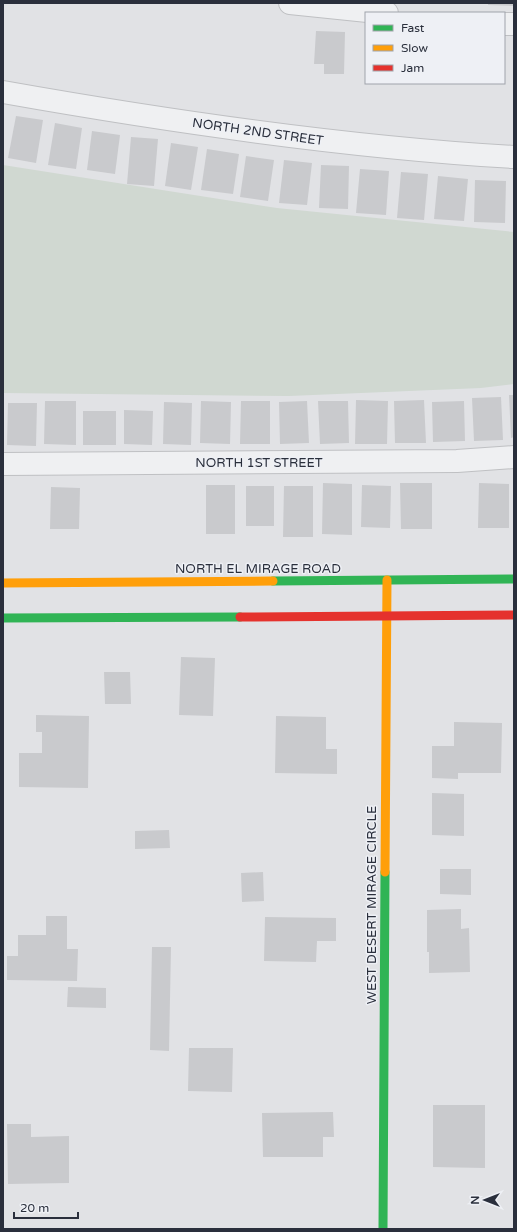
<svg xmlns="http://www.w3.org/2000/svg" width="517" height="1232" font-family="'Varela Round',sans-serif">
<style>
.green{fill:#d0d8d1}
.building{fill:#c9cacd}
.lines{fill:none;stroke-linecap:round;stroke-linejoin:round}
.street-casing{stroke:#bfc0c3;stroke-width:24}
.street{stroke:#eff0f2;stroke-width:22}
.fast{stroke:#30b455;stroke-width:9}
.slow{stroke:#ff9f0a;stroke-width:9}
.jam{stroke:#e5322d;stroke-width:9}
.labels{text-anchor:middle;stroke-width:3;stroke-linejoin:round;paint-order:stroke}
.street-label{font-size:13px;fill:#2a2f3c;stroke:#eef0f5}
</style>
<rect width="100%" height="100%" fill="#e1e2e5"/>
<path class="green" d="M 3,165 L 277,208 L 514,232 L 514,384 L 481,388 L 289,396 L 3,393 Z"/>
<g class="building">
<path d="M 488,3 L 514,3 L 514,6 L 488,5 Z"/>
<path d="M 316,31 L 345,32 L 344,74 L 324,74 L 324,64 L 314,64 Z"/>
<path d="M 16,116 L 43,120 L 36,163 L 8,158 Z"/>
<path d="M 55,123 L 82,128 L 76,169 L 48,165 Z"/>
<path d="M 92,131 L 120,135 L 115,174 L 87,170 Z"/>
<path d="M 131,137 L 158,139 L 154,186 L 127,184 Z"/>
<path d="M 171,143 L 198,147 L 191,190 L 165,186 Z"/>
<path d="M 207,149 L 239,154 L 233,194 L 201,190 Z"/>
<path d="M 246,156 L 274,160 L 268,201 L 240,197 Z"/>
<path d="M 284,160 L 312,163 L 307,205 L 279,203 Z"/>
<path d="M 321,165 L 349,166 L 348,209 L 319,208 Z"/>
<path d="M 360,169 L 389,171 L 386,215 L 356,213 Z"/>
<path d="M 401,172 L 428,174 L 424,220 L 397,218 Z"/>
<path d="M 438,176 L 468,179 L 464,221 L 434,219 Z"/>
<path d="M 475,180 L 506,181 L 505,223 L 474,222 Z"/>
<path d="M 509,395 L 514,395 L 514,437 L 511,438 Z"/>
<path d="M 501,397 L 503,440 L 474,441 L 472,398 Z"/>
<path d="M 356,400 L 388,401 L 387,444 L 355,444 Z"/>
<path d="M 424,400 L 426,443 L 395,443 L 394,401 Z"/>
<path d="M 45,401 L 76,401 L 76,445 L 44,444 Z"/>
<path d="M 201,401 L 231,402 L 230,444 L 200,443 Z"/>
<path d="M 241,401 L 270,401 L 270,444 L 240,444 Z"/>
<path d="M 307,401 L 309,443 L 280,444 L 279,402 Z"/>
<path d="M 318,401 L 348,401 L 349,443 L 320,444 Z"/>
<path d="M 464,401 L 465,441 L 433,442 L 432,402 Z"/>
<path d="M 164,402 L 192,403 L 191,445 L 163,444 Z"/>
<path d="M 8,403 L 37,403 L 36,446 L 7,445 Z"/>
<path d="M 124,410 L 153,411 L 152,445 L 124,444 Z"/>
<rect x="83" y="411" width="33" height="34"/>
<path d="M 323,483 L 352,484 L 352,535 L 322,534 Z"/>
<path d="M 400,483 L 432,483 L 432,529 L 401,529 Z"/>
<path d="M 479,483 L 509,484 L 509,528 L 478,528 Z"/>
<rect x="206" y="485" width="29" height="49"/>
<path d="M 362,485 L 391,486 L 390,528 L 361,527 Z"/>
<rect x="246" y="486" width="28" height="40"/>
<path d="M 284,486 L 313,486 L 313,537 L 283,537 Z"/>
<path d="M 51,487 L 80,488 L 79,529 L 50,529 Z"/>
<path d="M 181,657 L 215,658 L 213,716 L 179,715 Z"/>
<path d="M 104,672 L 130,672 L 131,704 L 105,704 Z"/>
<path d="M 36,715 L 89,716 L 88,788 L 19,787 L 19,753 L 42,753 L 42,732 L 36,732 Z"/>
<path d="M 276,716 L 326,717 L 326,749 L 337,749 L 337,774 L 275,773 Z"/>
<path d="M 454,722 L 502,723 L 501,773 L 458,773 L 458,779 L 432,778 L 432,746 L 454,746 Z"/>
<path d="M 432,793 L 464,794 L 464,836 L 432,835 Z"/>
<path d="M 169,830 L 170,848 L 135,849 L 135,831 Z"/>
<path d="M 440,869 L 471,869 L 471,895 L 440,894 Z"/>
<path d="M 263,872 L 264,901 L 242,902 L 241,873 Z"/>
<path d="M 461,909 L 461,929 L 469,928 L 470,972 L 429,973 L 429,952 L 427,952 L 427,910 Z"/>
<path d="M 46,916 L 67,916 L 67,949 L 78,949 L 77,981 L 7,980 L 7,956 L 18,956 L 18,935 L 46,935 Z"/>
<path d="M 265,917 L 336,918 L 336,941 L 317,941 L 316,962 L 264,961 Z"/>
<path d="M 152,947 L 171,947 L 169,1051 L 150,1050 Z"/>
<path d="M 68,987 L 106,988 L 106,1008 L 67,1007 Z"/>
<path d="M 189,1048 L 233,1048 L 232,1092 L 188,1091 Z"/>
<path d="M 433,1105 L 485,1105 L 485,1168 L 433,1167 Z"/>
<path d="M 333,1112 L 334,1137 L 323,1137 L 323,1157 L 263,1157 L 262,1113 Z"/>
<path d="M 7,1124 L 31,1124 L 31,1137 L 69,1136 L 69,1183 L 8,1184 Z"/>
</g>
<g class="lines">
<defs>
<g id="street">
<path d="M 290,3 L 387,13"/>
<path d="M 504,24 L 514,24"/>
<path d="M 3,92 C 172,122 343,147 514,157"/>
<path d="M 3,464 L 457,461 L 514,457"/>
</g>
</defs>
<use href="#street" class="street-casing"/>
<use href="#street" class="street"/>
<g class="fast">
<path d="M 273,581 L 514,579"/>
<path d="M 3,618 L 240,617"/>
<path d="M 383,1229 L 385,872"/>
</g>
<g class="slow">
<path d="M 3,583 L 273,581"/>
<path d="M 385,872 L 387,580"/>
</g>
<path class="jam" d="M 240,617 L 514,615"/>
</g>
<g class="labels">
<g class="street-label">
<text transform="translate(258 131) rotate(8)" y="5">NORTH 2ND STREET</text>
<text x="259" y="467">NORTH 1ST STREET</text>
<text x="258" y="573">NORTH EL MIRAGE ROAD</text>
<text transform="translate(371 905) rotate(-90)" y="5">WEST DESERT MIRAGE CIRCLE</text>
</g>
</g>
<rect width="517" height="1232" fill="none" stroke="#2a2f3c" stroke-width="8"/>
<rect x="365" y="12" width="140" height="72" fill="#eef0f5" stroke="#a0a3ab"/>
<rect x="373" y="25" width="20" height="6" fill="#30b455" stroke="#a0a3ab"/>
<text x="401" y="32" font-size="12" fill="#2a2f3c">Fast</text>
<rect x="373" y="45" width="20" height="6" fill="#ff9f0a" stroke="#a0a3ab"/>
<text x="401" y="52" font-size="12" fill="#2a2f3c">Slow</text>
<rect x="373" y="65" width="20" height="6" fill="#e5322d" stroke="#a0a3ab"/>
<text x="401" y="72" font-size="12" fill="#2a2f3c">Jam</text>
<g transform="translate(485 1200) rotate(270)" stroke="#eef0f5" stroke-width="3" paint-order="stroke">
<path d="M0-3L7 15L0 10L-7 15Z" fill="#2a2f3c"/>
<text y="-6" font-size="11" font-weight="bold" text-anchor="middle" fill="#2a2f3c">N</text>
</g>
<path d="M14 1212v6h64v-6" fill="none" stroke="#2a2f3c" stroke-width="2"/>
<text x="20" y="1212" font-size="12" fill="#2a2f3c" stroke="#eef0f5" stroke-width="3" paint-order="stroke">20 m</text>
</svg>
